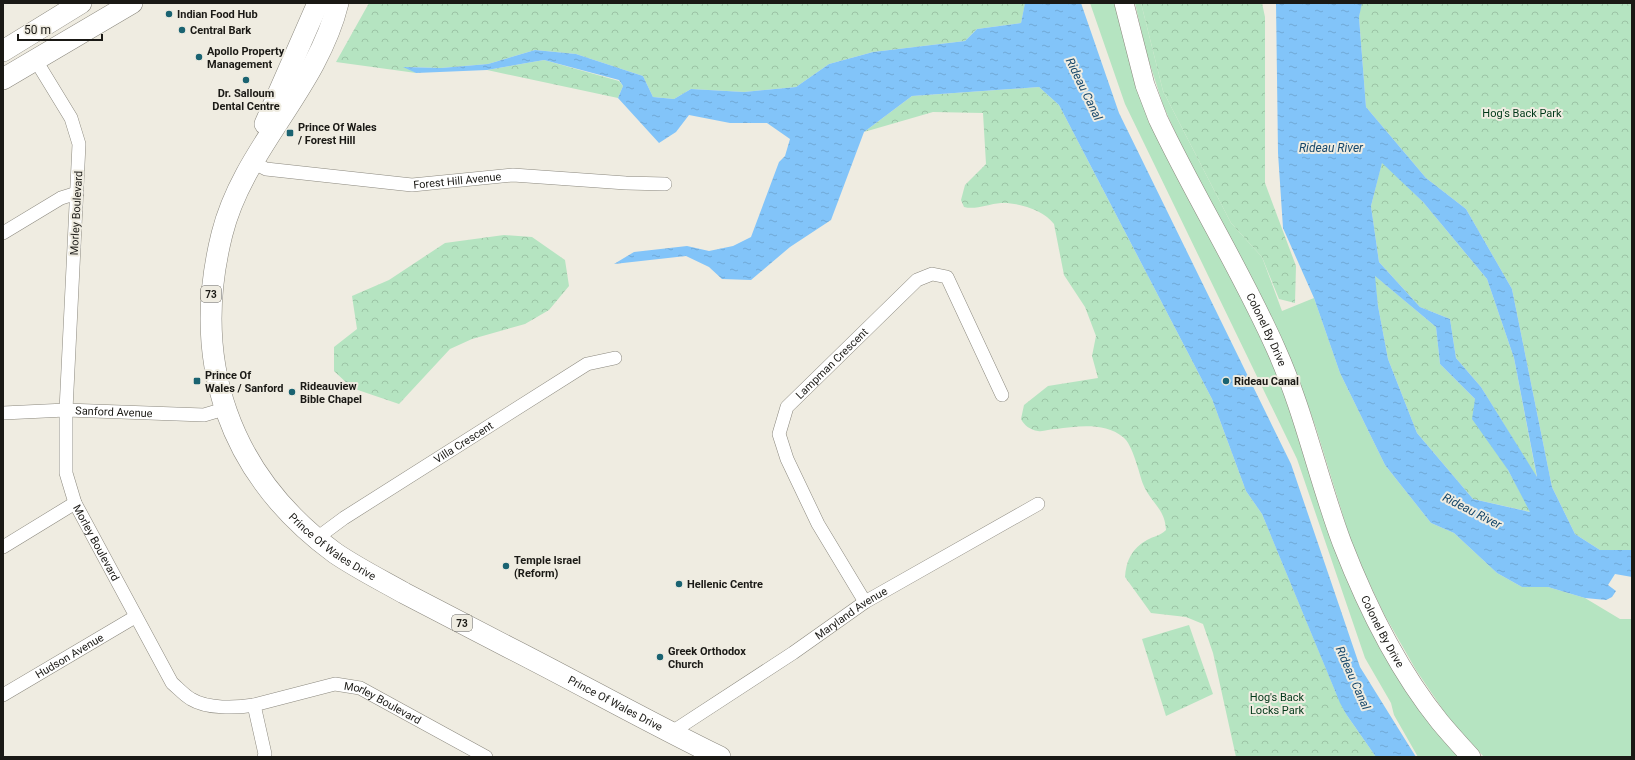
<svg xmlns="http://www.w3.org/2000/svg" width="1635" height="760" font-family="Roboto,sans-serif">
<style>
.grass{fill:#b5e4c1}
.forest{fill:url(#forest-crowns)}
.water{fill:url(#water-ripples);fill-rule:evenodd}
.lines{fill:none;stroke-linecap:round;stroke-linejoin:round}
.street-casing{stroke:#8b887e;stroke-width:14}
.secondary-casing{stroke:#8b887e;stroke-width:20}
.primary-casing{stroke:#8b887e;stroke-width:22}
.street{stroke:#fff;stroke-width:13}
.secondary{stroke:#fff;stroke-width:19}
.primary{stroke:#fff;stroke-width:21}
.poi-dot{fill:#1a6371;stroke:#efece1;stroke-width:1.5}
.labels{text-anchor:middle;stroke-width:4;stroke-linejoin:round;paint-order:stroke}
.shield{fill:#efece1;stroke:#5a5852;stroke-width:1}
.shield-label{font-size:10px;font-weight:bold;fill:#1a1915}
.poi-label{font-size:11px;font-weight:bold;fill:#1a1915;stroke:#efece1;text-anchor:start}
.park-label{font-size:11px;fill:#003718;stroke:#efece1}
.street-label{font-size:11px;fill:#1a1915;stroke:#efece1}
.water-label{font-size:12px;font-style:italic;fill:#17486b;stroke:#efece1}
</style>
<defs>
<pattern id="forest-crowns" width="20" height="18" patternUnits="userSpaceOnUse"><rect width="20" height="18" fill="#b5e4c1"/><path d="M2 6a3 3 0 1 1 6 0M12 15a3 3 0 1 1 6 0" fill="none" stroke="#9bc3a5"/></pattern>
<pattern id="water-ripples" width="26" height="14" patternUnits="userSpaceOnUse"><rect width="26" height="14" fill="#82c4f9"/><path d="M2 4q2-2 4 0t4 0M15 11q2-2 4 0t4 0" fill="none" stroke="#70a8d5"/></pattern>
</defs>
<rect width="100%" height="100%" fill="#efece1"/>
<g class="grass">
<path d="M 1090,3 L 1116,3 L 1225,263 L 1276,369 L 1335,541 L 1459,757 L 1418,757 L 1394,715 L 1391,703 L 1365,658 L 1297,459 L 1125,104 Z"/>
<path d="M 1135,3 L 1141,3 L 1163,91 L 1231,223 L 1262,257 L 1282,311 L 1314,298 L 1340,373 L 1385,465 L 1431,523 L 1454,533 L 1497,573 L 1522,587 L 1548,587 L 1585,598 L 1620,619 L 1632,619 L 1632,757 L 1484,757 L 1452,723 L 1416,670 L 1384,614 L 1365,574 L 1349,535 L 1316,428 L 1294,367 L 1243,261 L 1188,161 L 1163,105 L 1146,52 Z"/>
</g>
<g class="forest">
<path d="M 369,3 L 1025,3 L 1025,4 L 1021,23 L 977,29 L 965,41 L 873,52 L 829,64 L 796,87 L 744,92 L 691,89 L 674,99 L 653,97 L 643,76 L 576,54 L 535,50 L 488,64 L 441,68 L 405,67 L 416,73 L 336,62 Z"/>
<path d="M 1141,3 L 1262,3 L 1265,17 L 1265,183 L 1296,266 L 1295,303 L 1279,299 L 1262,257 L 1231,223 L 1163,91 Z"/>
<path d="M 1361,3 L 1632,3 L 1632,550 L 1600,550 L 1575,534 L 1552,487 L 1512,289 L 1466,209 L 1426,178 L 1366,107 L 1359,17 Z"/>
<path d="M 544,60 L 619,81 L 623,86 L 618,98 L 487,70 Z"/>
<path d="M 1039,87 L 1059,105 L 1212,399 L 1246,491 L 1262,514 L 1336,693 L 1346,714 L 1376,757 L 1236,757 L 1213,653 L 1203,624 L 1186,617 L 1151,613 L 1125,577 C 1126,561 1132,548 1147,540 C 1154,536 1160,536 1166,530 C 1165,508 1150,502 1143,484 C 1139,473 1133,445 1123,437 C 1105,422 1077,426 1056,429 C 1050,429 1043,432 1038,431 C 1030,430 1024,425 1021,419 L 1024,405 L 1048,386 L 1098,378 L 1092,356 L 1096,336 L 1085,307 L 1064,275 L 1054,224 C 1044,210 1017,202 1001,203 C 988,204 976,210 964,207 L 961,200 L 965,185 L 986,164 L 983,113 L 933,112 L 864,132 L 912,96 Z"/>
<path d="M 1382,162 L 1423,202 L 1487,279 L 1514,358 L 1537,478 L 1481,387 L 1456,358 L 1450,319 L 1420,307 L 1379,262 L 1371,206 Z"/>
<path d="M 504,235 L 532,237 L 565,260 L 569,286 L 549,310 L 525,324 L 472,339 L 450,349 L 399,404 L 352,388 L 334,371 L 334,347 L 357,329 L 352,296 L 389,280 L 445,243 Z"/>
<path d="M 1374,275 L 1436,327 L 1440,364 L 1475,399 L 1508,470 L 1531,512 L 1473,499 L 1417,433 L 1388,359 L 1378,306 Z"/>
<path d="M 1189,625 L 1213,694 L 1166,716 L 1142,639 Z"/>
</g>
<g class="water">
<path d="M 1025,3 L 1081,3 L 1119,113 L 1291,464 L 1360,667 L 1416,757 L 1376,757 L 1346,714 L 1340,703 L 1262,514 L 1246,491 L 1212,399 L 1059,105 L 1039,87 L 912,96 L 864,132 L 831,220 L 790,247 L 751,280 L 722,279 L 709,267 L 686,256 L 614,264 L 634,252 L 687,246 L 709,251 L 733,246 L 751,237 L 779,162 L 785,156 L 790,139 L 767,123 L 730,123 L 689,115 L 676,132 L 659,143 L 618,98 L 623,86 L 619,80 L 544,60 L 487,70 L 416,73 L 403,67 L 441,68 L 488,64 L 535,50 L 576,54 L 643,76 L 653,97 L 674,99 L 691,89 L 744,92 L 796,87 L 829,64 L 873,52 L 965,41 L 977,29 L 1021,23 Z"/>
<path d="M 1276,3 L 1362,3 L 1359,17 L 1366,107 L 1426,178 L 1466,209 L 1512,289 L 1552,487 L 1575,534 L 1600,550 L 1632,550 L 1632,577 L 1615,574 L 1608,585 L 1616,591 L 1612,597 L 1606,600 L 1585,598 L 1548,587 L 1522,587 L 1497,573 L 1454,533 L 1431,523 L 1385,465 L 1340,373 L 1314,298 L 1283,228 L 1278,153 ZM 1382,163 L 1423,202 L 1487,279 L 1514,358 L 1537,477 L 1481,387 L 1456,358 L 1450,319 L 1420,307 L 1379,262 L 1371,206 ZM 1375,276 L 1436,327 L 1440,364 L 1475,399 L 1472,419 L 1508,470 L 1530,512 L 1473,499 L 1417,433 L 1388,359 L 1378,306 Z"/>
</g>
<g class="lines">
<defs>
<g id="street">
<path id="s1" d="M 35,59 L 71,118 L 79,144 L 66,410 L 66,473 L 75,503 L 172,683 C 178,688 184,695 191,699 C 207,709 236,708 254,705 L 335,684 L 360,688 L 486,757"/>
<path id="s2" d="M 252,162 L 266,169 L 412,185 L 513,175 L 626,183 L 665,184"/>
<path d="M 3,233 L 61,198 L 77,193"/>
<path id="s3" d="M 3,413 L 66,410 L 204,415 L 224,409"/>
<path id="s4" d="M 317,538 L 344,518 L 587,364 L 615,358"/>
<path d="M 3,547 L 75,503"/>
<path id="s5" d="M 865,602 L 818,524 L 787,459 L 779,434 L 787,407 L 917,280 L 932,274 L 947,277 L 1002,395"/>
<path id="s6" d="M 3,695 L 135,617"/>
<path d="M 254,705 L 265,754 L 264,757"/>
<path id="s7" d="M 672,732 L 793,653 L 865,602 L 1038,504"/>
</g>
<g id="secondary">
<path id="s8" d="M 1124,3 L 1145,85 L 1158,119 C 1195,197 1241,270 1276,349 C 1304,411 1318,479 1342,543 C 1366,605 1398,670 1440,722 C 1450,734 1460,745 1471,757"/>
</g>
<g id="primary">
<path id="s9" d="M 338,3 C 317,89 243,149 222,234 C 190,362 229,475 335,553 C 357,568 381,580 404,593 C 439,611 473,629 508,647 C 579,683 648,722 720,757"/>
<path d="M 3,51 L 81,3"/>
<path d="M 3,79 L 132,3"/>
<path d="M 265,124 L 318,3"/>
</g>
</defs>
<use href="#street" class="street-casing"/>
<use href="#secondary" class="secondary-casing"/>
<use href="#primary" class="primary-casing"/>
<use href="#street" class="street"/>
<use href="#secondary" class="secondary"/>
<use href="#primary" class="primary"/>
</g>
<g class="poi-dot">
<circle cx="169" cy="14" r="4"/>
<circle cx="182" cy="30" r="4"/>
<circle cx="199" cy="57" r="4"/>
<circle cx="246" cy="80" r="4"/>
<rect x="286" y="129" width="8" height="8" rx="2"/>
<rect x="193" y="377" width="8" height="8" rx="2"/>
<circle cx="1226" cy="381" r="4"/>
<circle cx="292" cy="392" r="4"/>
<circle cx="506" cy="566" r="4"/>
<circle cx="679" cy="584" r="4"/>
<circle cx="660" cy="657" r="4"/>
</g>
<g class="labels">
<g class="shield">
<rect x="201" y="286" width="20" height="16" rx="3"/>
<rect x="452" y="615" width="20" height="16" rx="3"/>
</g>
<g class="shield-label">
<text x="211" y="298">73</text>
<text x="462" y="627">73</text>
</g>
<g class="poi-label">
<text x="177" y="18">Indian Food Hub</text>
<text x="190" y="34">Central Bark</text>
<text x="207" y="55">Apollo Property<tspan x="207" dy="13">Management</tspan></text>
<text x="246" y="97" text-anchor="middle">Dr. Salloum<tspan x="246" dy="13">Dental Centre</tspan></text>
<text x="298" y="131">Prince Of Wales<tspan x="298" dy="13">/ Forest Hill</tspan></text>
<text x="205" y="379">Prince Of<tspan x="205" dy="13">Wales / Sanford</tspan></text>
<text x="1234" y="385">Rideau Canal</text>
<text x="300" y="390">Rideauview<tspan x="300" dy="13">Bible Chapel</tspan></text>
<text x="514" y="564">Temple Israel<tspan x="514" dy="13">(Reform)</tspan></text>
<text x="687" y="588">Hellenic Centre</text>
<text x="668" y="655">Greek Orthodox<tspan x="668" dy="13">Church</tspan></text>
</g>
<g class="park-label">
<text x="1522" y="117">Hog's Back Park</text>
<text x="1277" y="701">Hog's Back<tspan x="1277" dy="13">Locks Park</tspan></text>
</g>
<g class="street-label">
<text dy="4" stroke="none"><textPath href="#s2" startOffset="208">Forest Hill Avenue</textPath></text>
<text transform="translate(76 213) rotate(-87)" y="4">Morley Boulevard</text>
<text dy="4" stroke="none"><textPath href="#s8" startOffset="358">Colonel By Drive</textPath></text>
<text dy="4" stroke="none"><textPath href="#s5" startOffset="280">Lampman Crescent</textPath></text>
<text dy="4" stroke="none"><textPath href="#s3" startOffset="111">Sanford Avenue</textPath></text>
<text dy="4" stroke="none"><textPath href="#s4" startOffset="175">Villa Crescent</textPath></text>
<text dy="4" stroke="none"><textPath href="#s1" startOffset="502">Morley Boulevard</textPath></text>
<text dy="4" stroke="none"><textPath href="#s9" startOffset="615">Prince Of Wales Drive</textPath></text>
<text dy="4" stroke="none"><textPath href="#s7" startOffset="215">Maryland Avenue</textPath></text>
<text dy="4" stroke="none"><textPath href="#s8" startOffset="682">Colonel By Drive</textPath></text>
<text dy="4" stroke="none"><textPath href="#s6" startOffset="77">Hudson Avenue</textPath></text>
<text dy="4" stroke="none"><textPath href="#s9" startOffset="939">Prince Of Wales Drive</textPath></text>
<text dy="4" stroke="none"><textPath href="#s1" startOffset="886">Morley Boulevard</textPath></text>
</g>
<g class="water-label">
<text transform="translate(1084 89) rotate(64)" y="4">Rideau Canal</text>
<text x="1331" y="152">Rideau River</text>
<text transform="translate(1472 511) rotate(27)" y="4">Rideau River</text>
<text transform="translate(1353 678) rotate(66)" y="4">Rideau Canal</text>
</g>
</g>
<rect width="1635" height="760" fill="none" stroke="#1a1915" stroke-width="8"/>
<path d="M18 34v6h84v-6" fill="none" stroke="#1a1915" stroke-width="2"/>
<text x="24" y="34" font-size="12" fill="#1a1915" stroke="#efece1" stroke-width="3" paint-order="stroke">50 m</text>
</svg>
